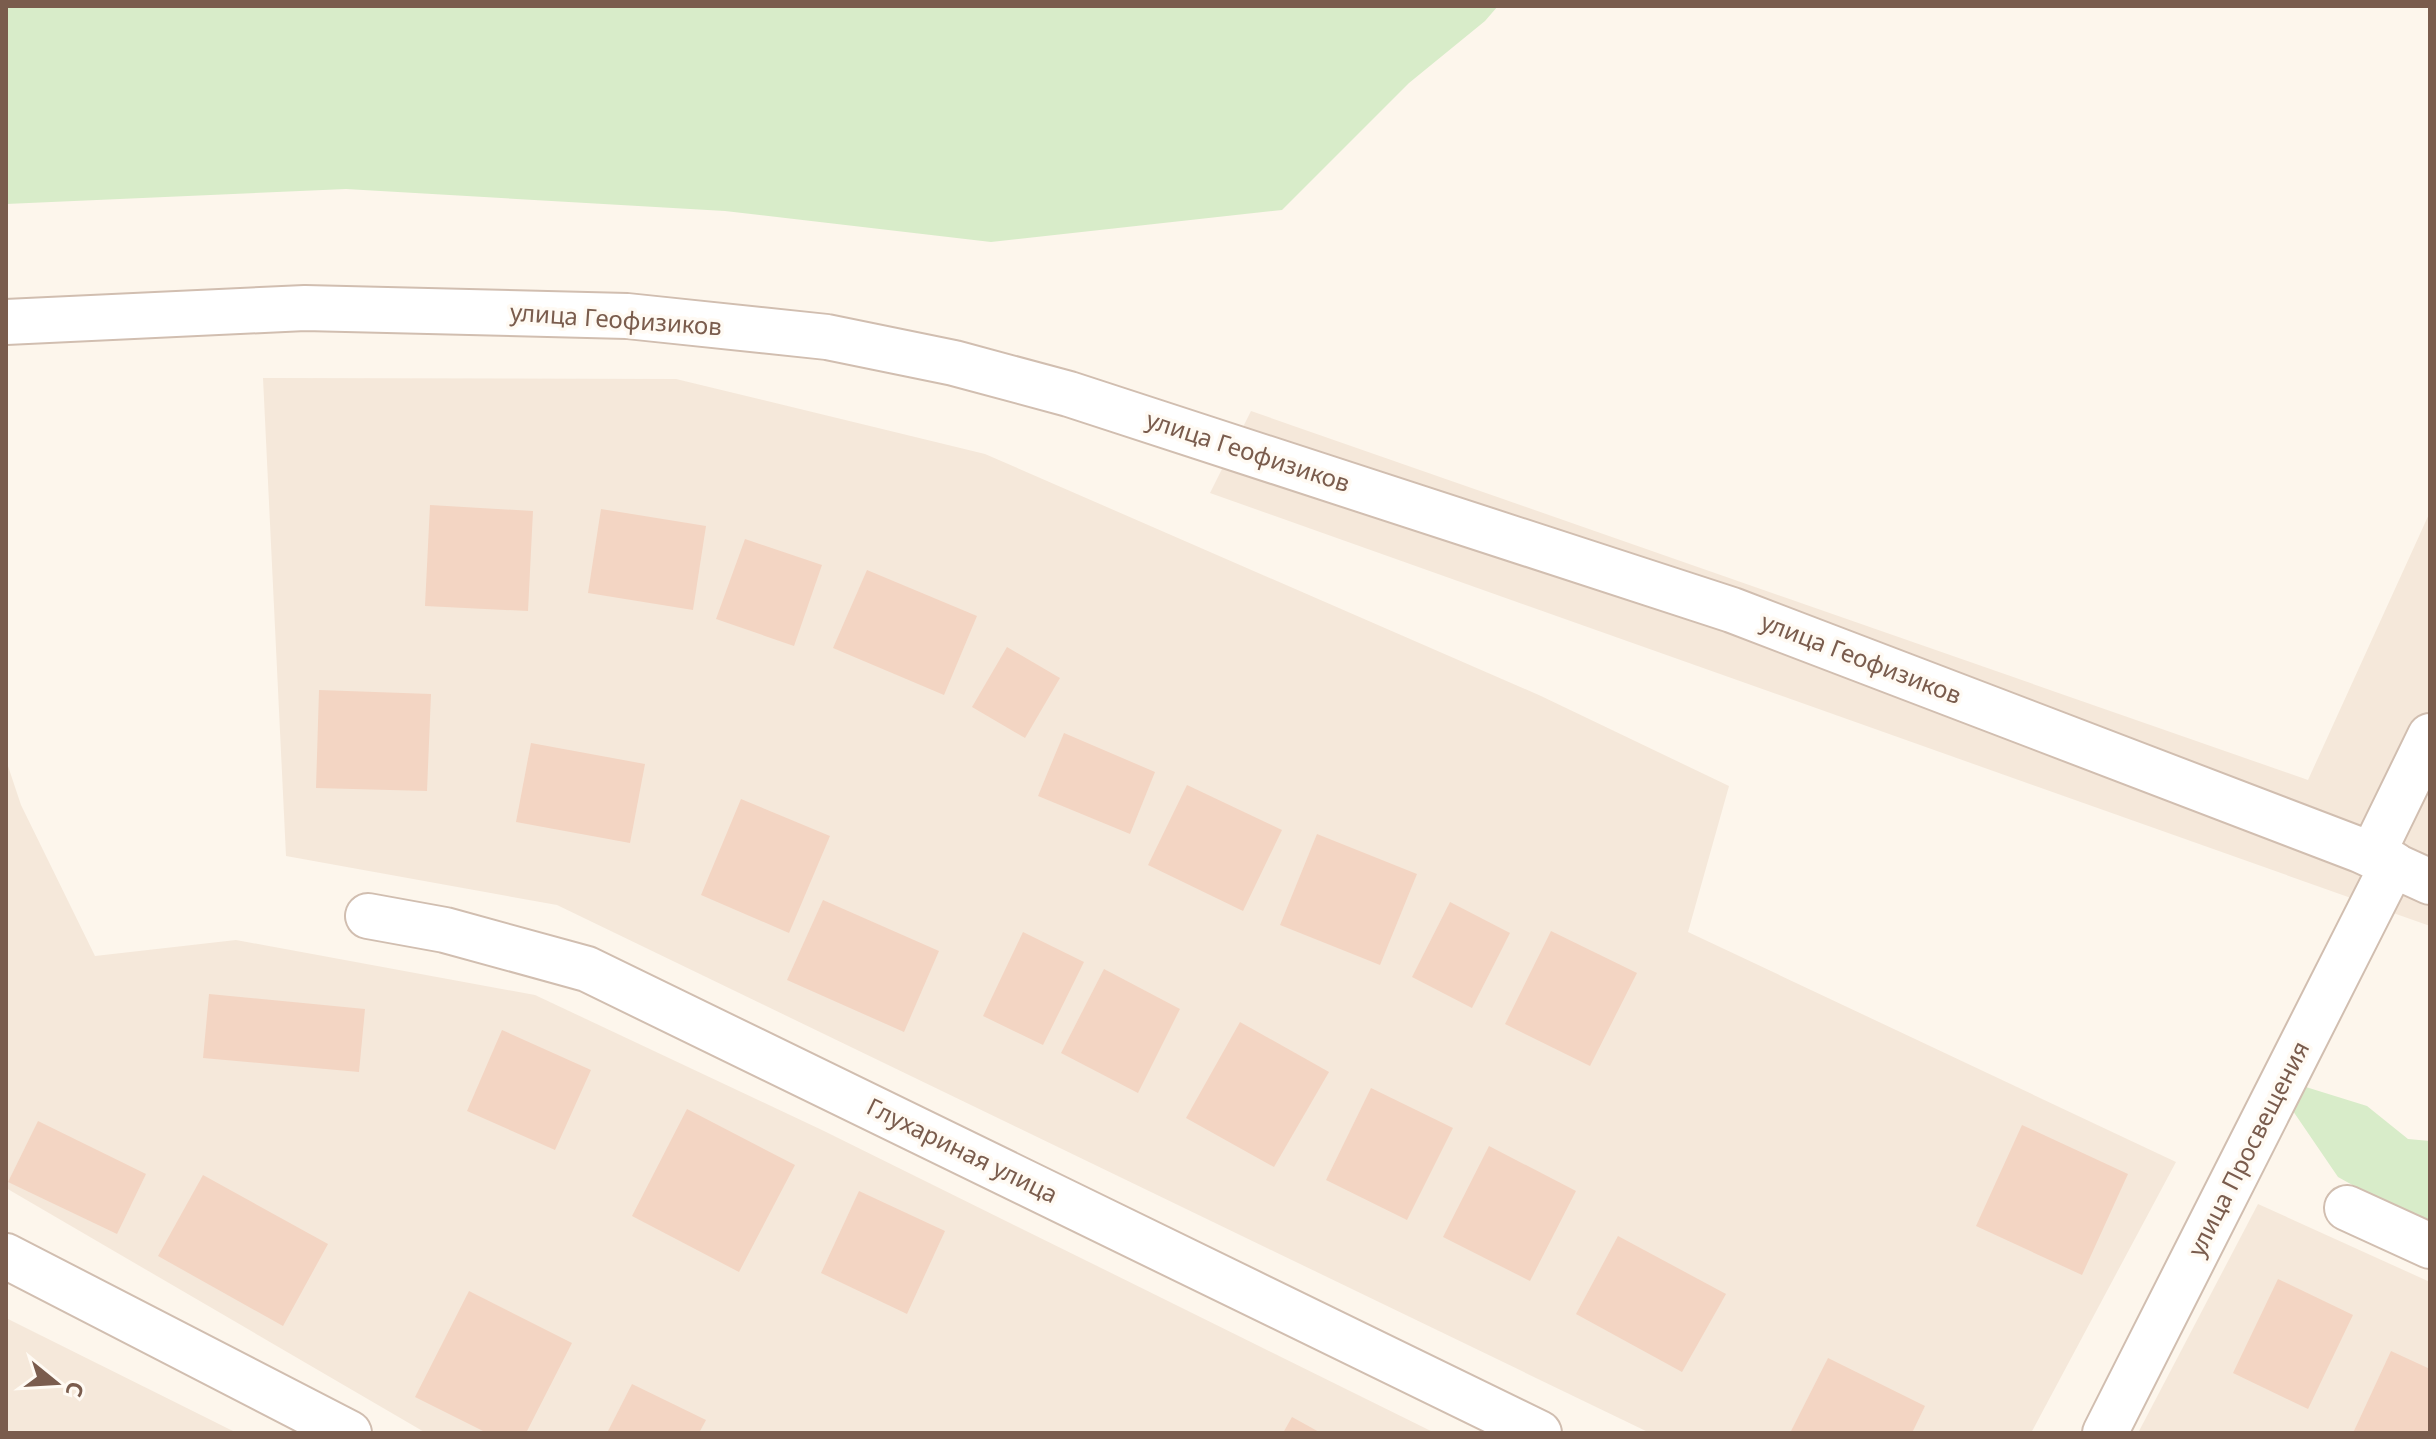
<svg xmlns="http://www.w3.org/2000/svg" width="2436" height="1439" font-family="'Noto Sans',sans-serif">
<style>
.residential{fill:#f5e8da}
.green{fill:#d8ecc9}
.building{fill:#f3d5c3}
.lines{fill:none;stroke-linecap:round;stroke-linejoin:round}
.minor-casing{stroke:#d1beb0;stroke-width:48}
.minor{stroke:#fff;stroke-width:44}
.labels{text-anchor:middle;stroke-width:7;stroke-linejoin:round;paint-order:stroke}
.street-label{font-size:24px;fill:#7a5c4d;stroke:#fffaf3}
</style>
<rect width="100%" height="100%" fill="#fdf6ec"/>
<g class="residential">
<path d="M 263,378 L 676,379 L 985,454 L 1541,696 L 1729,786 L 1688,932 L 2176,1162 L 2031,1433 L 1650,1433 L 557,905 L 286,856 Z"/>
<path d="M 1251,411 L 2308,780 L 2430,512 L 2430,926 L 1210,493 Z"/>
<path d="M 6,760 L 21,805 L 95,956 L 236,940 L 535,995 L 824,1131 L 1435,1433 L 426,1433 L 6,1188 Z"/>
<path d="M 2258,1204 L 2430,1282 L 2430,1433 L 2138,1433 Z"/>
<path d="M 6,1318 L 237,1433 L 6,1433 Z"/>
</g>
<g class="green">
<path d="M 6,6 L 1498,6 L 1485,21 L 1409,83 L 1282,210 L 991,242 L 725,211 L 346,189 L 6,204 Z"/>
<path d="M 2293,1083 L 2367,1106 L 2408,1139 L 2430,1141 L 2430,1228 L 2338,1177 L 2278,1089 Z"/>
</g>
<g class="building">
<path d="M 430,505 L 533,511 L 528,611 L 425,606 Z"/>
<path d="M 601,509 L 706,526 L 693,610 L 588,593 Z"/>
<path d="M 745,539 L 822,565 L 794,646 L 716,619 Z"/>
<path d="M 867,570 L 977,616 L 944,695 L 833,648 Z"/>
<path d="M 1007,647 L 1060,678 L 1025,738 L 972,707 Z"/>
<path d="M 319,690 L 431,694 L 427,791 L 316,788 Z"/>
<path d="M 1064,733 L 1155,772 L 1130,834 L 1038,796 Z"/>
<path d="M 531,743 L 645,764 L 630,843 L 516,822 Z"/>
<path d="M 1187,785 L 1282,830 L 1243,911 L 1148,865 Z"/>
<path d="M 741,799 L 830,836 L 789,933 L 701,895 Z"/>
<path d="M 1317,834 L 1417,874 L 1380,965 L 1280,925 Z"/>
<path d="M 823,900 L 939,951 L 904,1032 L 787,980 Z"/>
<path d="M 1450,902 L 1510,933 L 1472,1008 L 1412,977 Z"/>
<path d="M 1551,931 L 1637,973 L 1590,1066 L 1505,1024 Z"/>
<path d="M 1023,932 L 1084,962 L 1043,1045 L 983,1016 Z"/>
<path d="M 1104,969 L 1180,1009 L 1138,1093 L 1061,1053 Z"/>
<path d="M 209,994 L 365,1009 L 359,1072 L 203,1058 Z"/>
<path d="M 1240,1022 L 1329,1072 L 1274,1167 L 1186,1118 Z"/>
<path d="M 502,1030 L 591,1070 L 555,1150 L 467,1111 Z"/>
<path d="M 1371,1088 L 1453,1128 L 1407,1220 L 1326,1180 Z"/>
<path d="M 687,1109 L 795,1165 L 739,1272 L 632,1216 Z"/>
<path d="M 38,1121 L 146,1174 L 117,1234 L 8,1182 Z"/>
<path d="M 2022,1125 L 2128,1174 L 2082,1275 L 1976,1226 Z"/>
<path d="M 1489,1146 L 1576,1191 L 1530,1281 L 1443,1237 Z"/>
<path d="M 203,1175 L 328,1244 L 283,1326 L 158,1256 Z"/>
<path d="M 859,1191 L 945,1231 L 907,1314 L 821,1273 Z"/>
<path d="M 1618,1236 L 1726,1294 L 1682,1372 L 1576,1314 Z"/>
<path d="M 2278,1279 L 2353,1315 L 2308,1409 L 2233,1373 Z"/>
<path d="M 469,1291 L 572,1343 L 526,1433 L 487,1433 L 415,1397 Z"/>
<path d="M 2391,1351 L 2430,1369 L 2430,1433 L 2353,1433 Z"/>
<path d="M 1828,1358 L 1925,1406 L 1912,1433 L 1790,1433 Z"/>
<path d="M 632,1384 L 706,1420 L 699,1433 L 607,1433 Z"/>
<path d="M 1292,1417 L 1321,1433 L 1283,1433 Z"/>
</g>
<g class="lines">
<defs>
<g id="minor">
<path d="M 6,322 L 305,308 L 627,316 L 827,337 L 954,363 L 1069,394 L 1732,610 L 2360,850 L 2430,882"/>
<path d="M 2372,855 L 2430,736"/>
<path d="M 368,916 L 445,930 L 587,969 L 1539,1433"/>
<path d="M 2347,1208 L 2430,1246"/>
<path d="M 6,1256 L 349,1433"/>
<path d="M 2105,1433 L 2393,864"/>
</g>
</defs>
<use href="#minor" class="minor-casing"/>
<use href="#minor" class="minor"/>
</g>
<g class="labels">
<g class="street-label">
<text transform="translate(616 320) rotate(4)" y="8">улица Геофизиков</text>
<text transform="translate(1248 452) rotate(18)" y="8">улица Геофизиков</text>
<text transform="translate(1861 659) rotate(21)" y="8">улица Геофизиков</text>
<text transform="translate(2249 1149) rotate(-63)" y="8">улица Просвещения</text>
<text transform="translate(962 1151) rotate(26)" y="8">Глухариная улица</text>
</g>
</g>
<rect width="2436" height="1439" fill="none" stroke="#7a5c4d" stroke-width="16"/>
<g transform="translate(56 1383) rotate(108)" stroke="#fffaf3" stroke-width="6" paint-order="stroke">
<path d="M0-6L14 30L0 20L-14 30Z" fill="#7a5c4d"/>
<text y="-12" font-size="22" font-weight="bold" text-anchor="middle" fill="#7a5c4d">С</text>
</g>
</svg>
